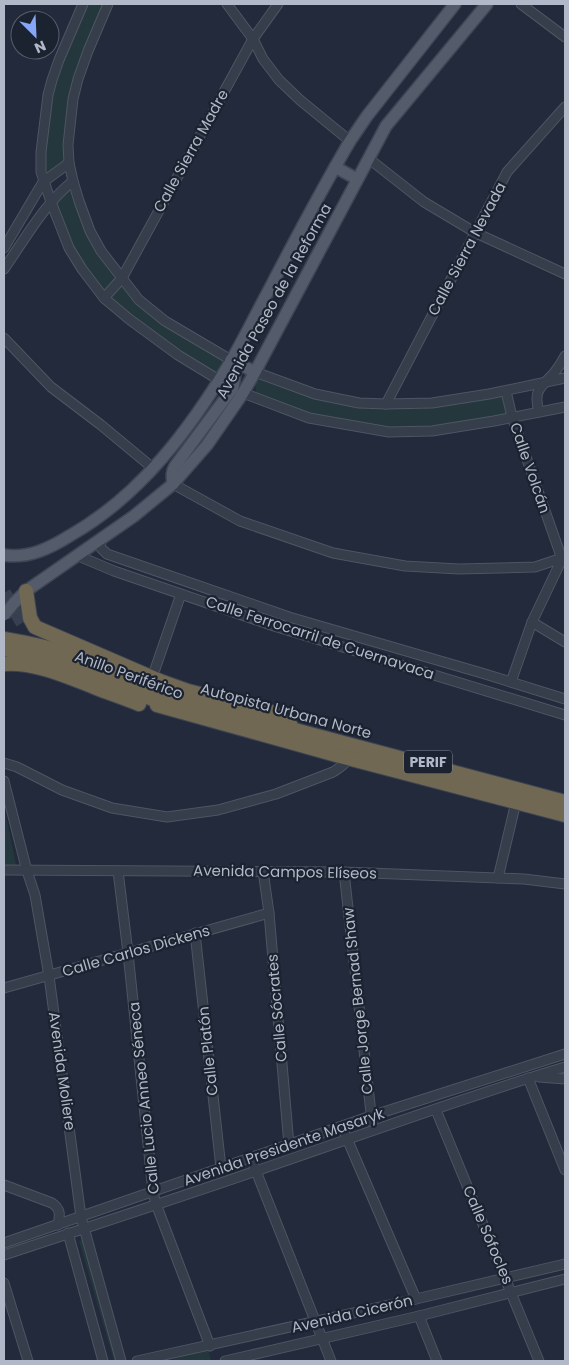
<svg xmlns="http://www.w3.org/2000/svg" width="569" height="1365" font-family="Poppins,sans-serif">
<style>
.green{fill:#24373c}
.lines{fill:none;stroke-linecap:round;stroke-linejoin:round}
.highway-tunnel{stroke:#373f50;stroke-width:14;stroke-dasharray:14 7;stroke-linecap:butt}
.minor-casing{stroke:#4e5563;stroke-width:11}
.major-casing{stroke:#3f4654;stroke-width:14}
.highway-casing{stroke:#3e4553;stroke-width:16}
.minor{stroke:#363d4b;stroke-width:9}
.major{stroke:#545c6b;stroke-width:11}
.highway{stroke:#716853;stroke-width:14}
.major-bridge-casing{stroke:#3f4654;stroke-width:14;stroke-linecap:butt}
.major-bridge{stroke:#545c6b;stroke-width:11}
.labels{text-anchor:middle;stroke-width:4.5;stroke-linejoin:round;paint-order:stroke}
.shield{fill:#1b2230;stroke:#848b9a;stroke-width:1}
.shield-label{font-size:14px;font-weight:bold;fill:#b1b8c7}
.street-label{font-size:15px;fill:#b1b8c7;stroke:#1b2230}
</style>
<rect width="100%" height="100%" fill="#222a3b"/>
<g class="green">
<path d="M 84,4 L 109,4 L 78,82 L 72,154 L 72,163 L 47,176 L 43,147 L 51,83 Z"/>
<path d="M 73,186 L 92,236 L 136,297 L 231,360 L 219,380 L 177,354 L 105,296 L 75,250 L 52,199 Z"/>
<path d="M 255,372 L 315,394 L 386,404 L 506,391 L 512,417 L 432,431 L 353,426 L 256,399 Z"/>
<path d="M 4,806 L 17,869 L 4,869 Z"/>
<path d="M 85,1238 L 121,1361 L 114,1361 L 79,1241 Z"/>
<path d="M 208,1349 L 211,1361 L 168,1361 Z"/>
</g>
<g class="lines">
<path class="highway-tunnel" d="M 4,593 L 24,625"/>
<defs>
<g id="minor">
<path d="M 83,4 L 59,60 L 52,80 L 48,95 L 41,152 L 41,172 L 51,202 L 69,248 L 82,269 L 104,298 L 129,319 L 178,355 L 219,380"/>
<path d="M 108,4 L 88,51 L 78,79 L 73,99 L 68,145 L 69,163 L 73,181 L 79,201 L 90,231 L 101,251 L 139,300 L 165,321 L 231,360"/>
<path d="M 227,4 L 253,39 L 263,59 L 279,80 L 300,100 L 350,141"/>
<path d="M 521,4 L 565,37"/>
<path d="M 368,158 L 424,202 L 476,233 L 565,274"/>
<path d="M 4,248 L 43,182 L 69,163"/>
<path d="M 4,269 C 25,239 44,204 73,181"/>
<path d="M 104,298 L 122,278 L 253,39 L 278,4"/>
<path d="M 4,338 L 51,387 L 101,425 L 154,469"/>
<path d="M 255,372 L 315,394 L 359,403 L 386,404 L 432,403 L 489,394 L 565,378"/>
<path d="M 506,391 L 512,417 L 562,559 L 532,622 L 511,682"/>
<path d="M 243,393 L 309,418 L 389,432 L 432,431 L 494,421 L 565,407"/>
<path d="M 386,404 L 507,172 L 565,107"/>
<path d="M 539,412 C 533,390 540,388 554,373 C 558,368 562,362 565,356"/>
<path d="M 173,484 L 240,521 L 333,553 L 405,566 L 459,569 L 535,567 L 565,557"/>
<path d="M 99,540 L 101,548 L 107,554 L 289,617 L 485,674 L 565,699"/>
<path d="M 76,555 L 114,571 L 274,626 L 565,715"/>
<path d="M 532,622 L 565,642"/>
<path d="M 152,678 L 181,594"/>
<path d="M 4,763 L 17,767 L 62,790 L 112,808 L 167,817 L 218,810 L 276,794 L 333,772 C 339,768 345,765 348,758"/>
<path d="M 4,781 L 27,871 L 35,895 L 49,976 L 81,1217 L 121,1361"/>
<path d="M 4,870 L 344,872 L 524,879 L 565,884"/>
<path d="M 118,871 L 128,953 L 153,1192 L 156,1204 L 210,1346"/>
<path d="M 263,871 L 269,913 L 289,1145"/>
<path d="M 344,872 L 372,1122"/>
<path d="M 498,878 L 516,802"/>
<path d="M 195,933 L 221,1168"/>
<path d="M 4,988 L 269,913"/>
<path d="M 539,1077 L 565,1079"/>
<path d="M 528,1078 L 565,1170"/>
<path d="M 436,1110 L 539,1361"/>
<path d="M 345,1134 L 416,1299"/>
<path d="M 254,1166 L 331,1361"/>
<path d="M 4,1185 L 52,1203 C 61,1209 60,1215 58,1225"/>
<path d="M 68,1233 L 103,1361"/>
<path d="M 4,1243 L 371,1116 L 565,1054"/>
<path d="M 4,1255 C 88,1227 172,1200 256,1171 C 359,1136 461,1098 565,1067"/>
<path d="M 4,1283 L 28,1361"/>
<path d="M 419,1316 L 437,1361"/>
<path d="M 137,1361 L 416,1299 L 565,1264"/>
<path d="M 225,1361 L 419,1316 L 565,1279"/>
</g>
<g id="major">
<path d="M 335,167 L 357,179"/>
<path d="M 231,360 L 255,372"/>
<path d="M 173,484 C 172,477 171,473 175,466 L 233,388 L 235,374 L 231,360"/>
<path d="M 4,555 C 29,559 50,548 71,535 C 141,495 190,429 231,361 C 245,337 257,312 270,288 C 296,238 322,189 350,141 L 367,116 L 455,4"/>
<path d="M 14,603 L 26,591 L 134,516 L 173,484 L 207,445 L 243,393 L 255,372 L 386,126 L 487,4"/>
</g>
<g id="highway">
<path d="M 26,591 L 30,618 L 35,627 L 160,681 L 188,691 L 271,712 L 282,717 L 291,726"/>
<path d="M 4,639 C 28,643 52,648 75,656 C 113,670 148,689 186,701 L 565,802"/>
<path d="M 4,649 C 22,652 40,656 57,661 C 95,672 129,691 166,704"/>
<path d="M 4,664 C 35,662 66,676 94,687 C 109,693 124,698 139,704"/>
<path d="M 157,705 L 340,756 L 565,815"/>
</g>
</defs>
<use href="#minor" class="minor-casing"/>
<use href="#major" class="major-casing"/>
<use href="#highway" class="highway-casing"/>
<use href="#minor" class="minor"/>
<use href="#major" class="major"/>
<use href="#highway" class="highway"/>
<defs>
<path id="major-bridge" d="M 4,615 L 14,603"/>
</defs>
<use href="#major-bridge" class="major-bridge-casing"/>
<use href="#major-bridge" class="major-bridge"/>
</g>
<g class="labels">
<rect class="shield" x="404" y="750.5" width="48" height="23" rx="4"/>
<g class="shield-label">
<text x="428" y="767">PERIF</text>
</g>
<g class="street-label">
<text transform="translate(191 151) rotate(-61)" y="5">Calle Sierra Madre</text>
<text transform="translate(467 249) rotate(-62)" y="5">Calle Sierra Nevada</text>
<text transform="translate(274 301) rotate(-61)" y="5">Avenida Paseo de la Reforma</text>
<text transform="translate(530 468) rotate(71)" y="5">Calle Volcán</text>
<text transform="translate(320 638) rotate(18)" y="5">Calle Ferrocarril de Cuernavaca</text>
<text transform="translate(129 675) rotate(20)" y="5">Anillo Periférico</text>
<text transform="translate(286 711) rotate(15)" y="5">Autopista Urbana Norte</text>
<text transform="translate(285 872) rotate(1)" y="5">Avenida Campos Elíseos</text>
<text transform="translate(136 951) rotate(-16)" y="5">Calle Carlos Dickens</text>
<text transform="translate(358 1001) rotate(-96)" y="5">Calle Jorge Bernad Shaw</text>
<text transform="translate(277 1008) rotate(-95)" y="5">Calle Sócrates</text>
<text transform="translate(208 1051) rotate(-96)" y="5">Calle Platón</text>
<text transform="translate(62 1071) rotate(82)" y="5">Avenida Moliere</text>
<text transform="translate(144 1098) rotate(-96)" y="5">Calle Lucio Anneo Séneca</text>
<text transform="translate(284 1147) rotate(-19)" y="5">Avenida Presidente Masaryk</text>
<text transform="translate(488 1235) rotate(67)" y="5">Calle Sófocles</text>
<text transform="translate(352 1314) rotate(-13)" y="5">Avenida Cicerón</text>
</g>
</g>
<rect width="569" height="1365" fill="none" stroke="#b1b8c7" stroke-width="10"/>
<g transform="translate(35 35) rotate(156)"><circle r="24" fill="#1b2230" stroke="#575e6c"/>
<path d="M0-4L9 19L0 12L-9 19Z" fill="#86a7f8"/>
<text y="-8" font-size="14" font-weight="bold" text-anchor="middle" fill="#b1b8c7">N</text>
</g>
</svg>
